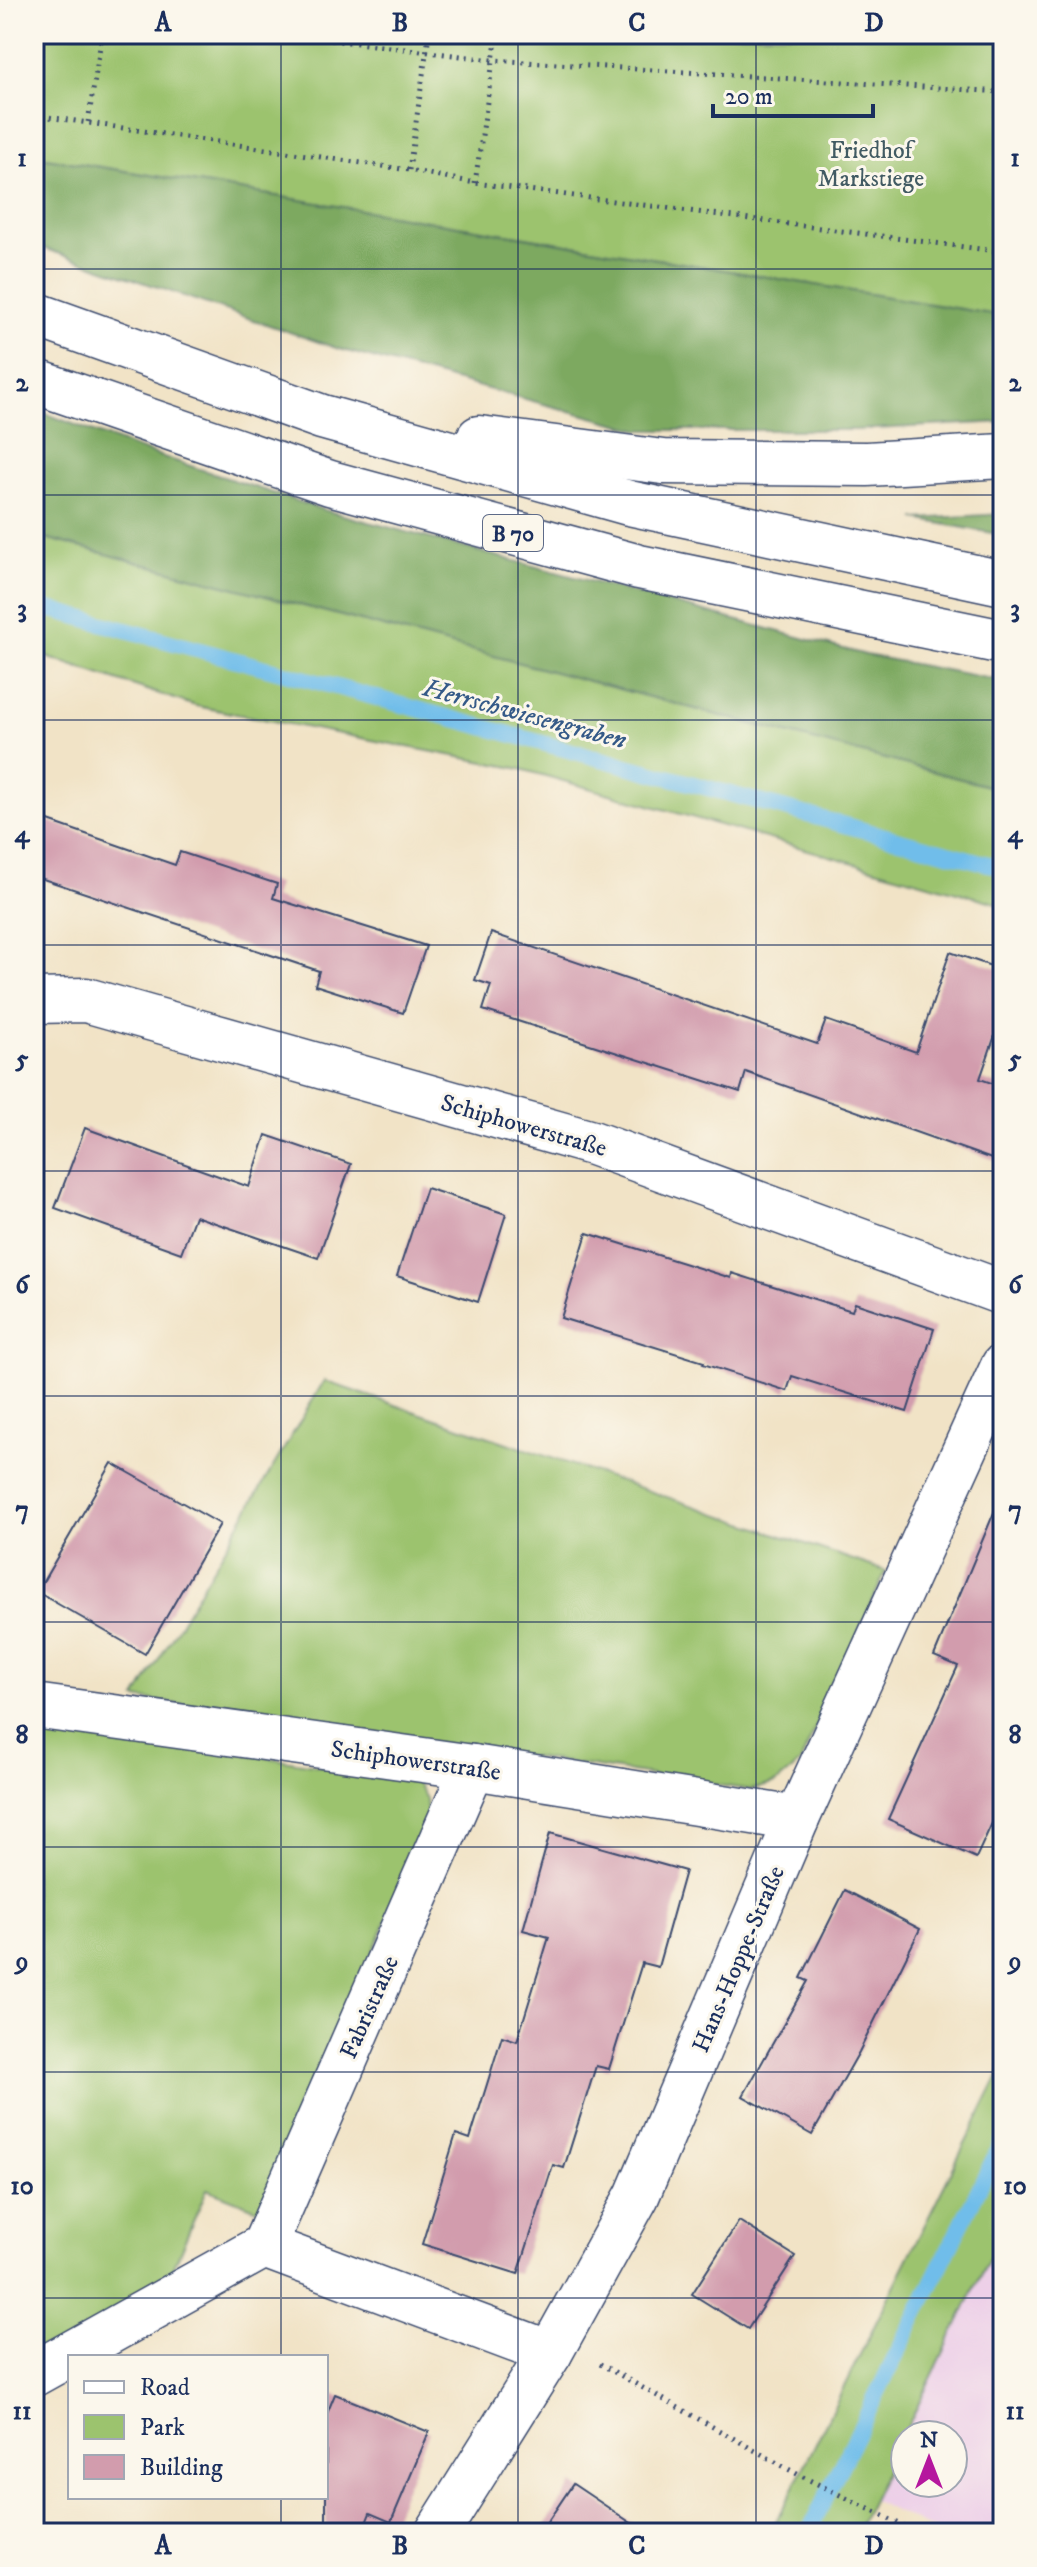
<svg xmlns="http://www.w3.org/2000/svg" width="1037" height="2567" font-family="'IM FELL DW Pica',serif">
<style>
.built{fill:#edd0e8;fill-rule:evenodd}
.green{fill:#9cc36e;stroke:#5c7966;stroke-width:2}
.forest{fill:#7da961;stroke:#4c6c60;stroke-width:2}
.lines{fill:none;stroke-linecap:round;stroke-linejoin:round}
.stream{stroke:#70bdea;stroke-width:16}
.building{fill:#d29cad}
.minor-casing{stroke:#3b4a6e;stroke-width:47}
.trunk-casing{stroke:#3b4a6e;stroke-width:47}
.path{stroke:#3b4a6e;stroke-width:5;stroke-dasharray:2 6;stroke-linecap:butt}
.minor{stroke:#fff;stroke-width:44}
.trunk{stroke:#fff;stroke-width:44}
.grid{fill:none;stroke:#1b2f5e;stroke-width:2;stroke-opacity:0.55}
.labels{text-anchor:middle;stroke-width:6;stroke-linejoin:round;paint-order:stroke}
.shield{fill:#fbf7ec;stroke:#5e6b89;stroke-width:2}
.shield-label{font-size:22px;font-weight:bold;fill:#1b2f5e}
.park-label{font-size:24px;fill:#425b63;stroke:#fbf7ec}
.street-label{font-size:24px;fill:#1b2f5e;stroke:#fbf7ec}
.water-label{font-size:26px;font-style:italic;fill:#355a88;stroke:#fbf7ec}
.neatline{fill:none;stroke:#1b2f5e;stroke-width:3}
.grid-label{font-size:26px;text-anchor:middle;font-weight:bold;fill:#1b2f5e}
</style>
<rect width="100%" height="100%" fill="#fbf7ec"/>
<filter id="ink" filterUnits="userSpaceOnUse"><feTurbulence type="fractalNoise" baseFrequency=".0125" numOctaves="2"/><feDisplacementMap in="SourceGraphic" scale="16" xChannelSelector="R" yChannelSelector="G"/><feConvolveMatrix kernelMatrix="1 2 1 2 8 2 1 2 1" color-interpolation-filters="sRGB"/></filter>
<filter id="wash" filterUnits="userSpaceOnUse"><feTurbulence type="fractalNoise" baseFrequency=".006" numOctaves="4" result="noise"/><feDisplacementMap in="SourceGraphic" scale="32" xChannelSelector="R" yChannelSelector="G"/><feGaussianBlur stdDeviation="1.8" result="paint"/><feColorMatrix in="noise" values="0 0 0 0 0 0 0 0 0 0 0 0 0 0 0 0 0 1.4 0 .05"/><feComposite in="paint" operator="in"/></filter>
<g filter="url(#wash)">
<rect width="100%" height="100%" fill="#f1e3c6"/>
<path class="built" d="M 1003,2230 L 1003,2533 L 940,2533 L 872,2500 ZM 905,2435 L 953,2435 L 953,2483 L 905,2483 Z"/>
<g class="green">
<path d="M 34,34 L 1003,34 L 1003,316 L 34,156 Z"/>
<path d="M 34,535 L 1003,790 L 1003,905 L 521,769 L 196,706 L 34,653 Z"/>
<path d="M 324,1381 L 886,1571 L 800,1763 L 776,1783 L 751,1790 L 136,1698 Z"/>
<path d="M 34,1721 L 416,1781 L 426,1799 L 428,1826 L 260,2210 L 207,2189 L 165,2287 L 34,2357 Z"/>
<path d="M 1003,2068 L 1003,2230 L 856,2533 L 771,2533 Z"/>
</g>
<g class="forest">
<path d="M 34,156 L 1003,316 L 1003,422 L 856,430 L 640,430 L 339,349 L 34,245 Z"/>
<path d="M 34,409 L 130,446 L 324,510 L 866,655 L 1003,681 L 1003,790 L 34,535 Z"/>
<path d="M 1003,514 L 1003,535 L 915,519 Z"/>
</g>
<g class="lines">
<g class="stream">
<path d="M 34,605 L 1003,868"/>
<path d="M 808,2533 L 1003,2140"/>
</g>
</g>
<g id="blocks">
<g class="building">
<path d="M 34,816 L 175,865 L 180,852 L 277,884 L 273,898 L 426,946 L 403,1013 L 315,985 L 319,971 L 34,876 Z"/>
<path d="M 491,933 L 817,1044 L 826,1020 L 916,1052 L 950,952 L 1003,970 L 1003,1012 L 980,1079 L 1003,1087 L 1003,1163 L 746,1072 L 740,1092 L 483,1010 L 491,985 L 475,980 Z"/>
<path d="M 85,1128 L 249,1187 L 266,1135 L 351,1164 L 318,1258 L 195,1216 L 181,1253 L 55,1208 Z"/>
<path d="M 426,1188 L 506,1214 L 478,1302 L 397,1276 Z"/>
<path d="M 587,1233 L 731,1278 L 732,1273 L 852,1311 L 855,1303 L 934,1329 L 907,1412 L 792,1376 L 787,1391 L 703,1364 L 704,1362 L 561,1318 Z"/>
<path d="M 112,1463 L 220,1524 L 145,1654 L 37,1592 Z"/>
<path d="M 1003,1491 L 1003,1799 L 976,1858 L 888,1819 L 958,1666 L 934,1656 Z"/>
<path d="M 550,1833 L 685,1871 L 658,1967 L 642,1963 L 609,2069 L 596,2066 L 564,2168 L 553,2165 L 518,2274 L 422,2244 L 456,2134 L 470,2139 L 502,2036 L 517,2041 L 549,1937 L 523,1930 Z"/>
<path d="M 845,1890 L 920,1929 L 859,2052 L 812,2135 L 743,2096 L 808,1981 L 801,1978 Z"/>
<path d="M 739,2221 L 795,2256 L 748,2329 L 692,2294 Z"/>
<path d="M 335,2394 L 429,2432 L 391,2522 L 370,2513 L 362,2533 L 326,2533 L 326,2416 Z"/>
<path d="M 573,2484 L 646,2533 L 540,2533 Z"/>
</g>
</g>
</g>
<g filter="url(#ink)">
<use href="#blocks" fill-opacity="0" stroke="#3b4a6e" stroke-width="2"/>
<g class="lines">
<defs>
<g id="minor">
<path d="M 34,1001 L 86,1000 L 592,1143 L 1003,1293"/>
<path d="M 34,1706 L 473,1767 L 797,1819"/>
<path d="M 264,2246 L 550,2353"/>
<path d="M 34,2374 L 264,2246 L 473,1767"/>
<path d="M 437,2533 L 550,2353 L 637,2196 L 797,1819 L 1003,1366"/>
</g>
<g id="trunk">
<path d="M 34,314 L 322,417 L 629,503 L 1003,583"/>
<path d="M 34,381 L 330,483 L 639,567 L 1003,642"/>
<path d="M 479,438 L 663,462 L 867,464 L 1003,456"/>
</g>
</defs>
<use href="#minor" class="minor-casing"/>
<use href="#trunk" class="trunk-casing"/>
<g class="path">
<path d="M 284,34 L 493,60 L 1003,92"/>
<path d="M 34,115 L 409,170 L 475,183 L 1003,252"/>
<path d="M 88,122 L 102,34"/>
<path d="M 409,170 L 429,34"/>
<path d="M 475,183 L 497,34"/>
<path d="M 600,2364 L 799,2475 L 918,2533"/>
</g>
<use href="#minor" class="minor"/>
<use href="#trunk" class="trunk"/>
</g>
</g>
<path class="grid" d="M 281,34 L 281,2357M 518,34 L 518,2533M 756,34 L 756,2533M 34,269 L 1003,269M 34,495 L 1003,495M 34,720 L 1003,720M 34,945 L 1003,945M 34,1171 L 1003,1171M 34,1396 L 1003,1396M 34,1622 L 1003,1622M 34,1847 L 1003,1847M 34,2072 L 1003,2072M 34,2298 L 1003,2298M 281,2497 L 281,2533"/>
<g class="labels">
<rect class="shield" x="483" y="515" width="60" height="36" rx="6"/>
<g class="shield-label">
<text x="513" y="541">B 70</text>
</g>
<g class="park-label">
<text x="871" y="158">Friedhof<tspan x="871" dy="28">Markstiege</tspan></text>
</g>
<g class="street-label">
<text transform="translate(524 1125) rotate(16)" y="8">Schiphowerstraße</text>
<text transform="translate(416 1760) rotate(8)" y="8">Schiphowerstraße</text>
<text transform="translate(738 1959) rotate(-67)" y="8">Hans-Hoppe-Straße</text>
<text transform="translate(369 2007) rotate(-66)" y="8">Fabristraße</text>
</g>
<g class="water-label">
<text transform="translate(525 713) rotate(15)" y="9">Herrschwiesengraben</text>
</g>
</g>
<rect width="1037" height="2567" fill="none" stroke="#fbf7ec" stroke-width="88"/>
<rect x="68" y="2355" width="260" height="144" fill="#fbf7ec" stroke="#a1a7b3" stroke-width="2"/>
<rect x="84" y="2381" width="40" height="12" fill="#ffffff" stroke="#a1a7b3" stroke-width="2"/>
<text x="140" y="2395" font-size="24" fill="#1b2f5e">Road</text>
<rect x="84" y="2415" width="40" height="24" fill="#9cc36e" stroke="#a1a7b3" stroke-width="2"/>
<text x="140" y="2435" font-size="24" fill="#1b2f5e">Park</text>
<rect x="84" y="2455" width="40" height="24" fill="#d29cad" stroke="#a1a7b3" stroke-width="2"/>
<text x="140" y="2475" font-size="24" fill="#1b2f5e">Building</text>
<g transform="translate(929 2459)"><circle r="38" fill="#fbf7ec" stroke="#a1a7b3" stroke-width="2"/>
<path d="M0-6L14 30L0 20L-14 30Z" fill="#b5179e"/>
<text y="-12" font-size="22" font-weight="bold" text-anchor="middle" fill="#1b2f5e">N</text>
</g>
<path d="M713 104v12h160v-12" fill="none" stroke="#1b2f5e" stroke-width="4"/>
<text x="725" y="104" font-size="24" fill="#1b2f5e" stroke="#fbf7ec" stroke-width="6" paint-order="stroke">20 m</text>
<rect x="44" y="44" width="949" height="2479" class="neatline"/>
<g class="grid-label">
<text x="163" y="31">A</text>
<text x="400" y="31">B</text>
<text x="637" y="31">C</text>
<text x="874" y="31">D</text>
<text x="22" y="166">1</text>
<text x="1015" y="166">1</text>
<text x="22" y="391">2</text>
<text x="1015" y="391">2</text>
<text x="22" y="617">3</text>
<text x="1015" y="617">3</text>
<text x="22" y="842">4</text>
<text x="1015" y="842">4</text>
<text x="22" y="1067">5</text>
<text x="1015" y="1067">5</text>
<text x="22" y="1293">6</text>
<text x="1015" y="1293">6</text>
<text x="22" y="1518">7</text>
<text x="1015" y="1518">7</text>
<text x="22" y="1743">8</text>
<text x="1015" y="1743">8</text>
<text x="22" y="1969">9</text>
<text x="1015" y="1969">9</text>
<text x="22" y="2194">10</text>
<text x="1015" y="2194">10</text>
<text x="22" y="2419">11</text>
<text x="1015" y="2419">11</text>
<text x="163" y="2554">A</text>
<text x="400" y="2554">B</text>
<text x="637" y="2554">C</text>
<text x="874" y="2554">D</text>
</g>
</svg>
